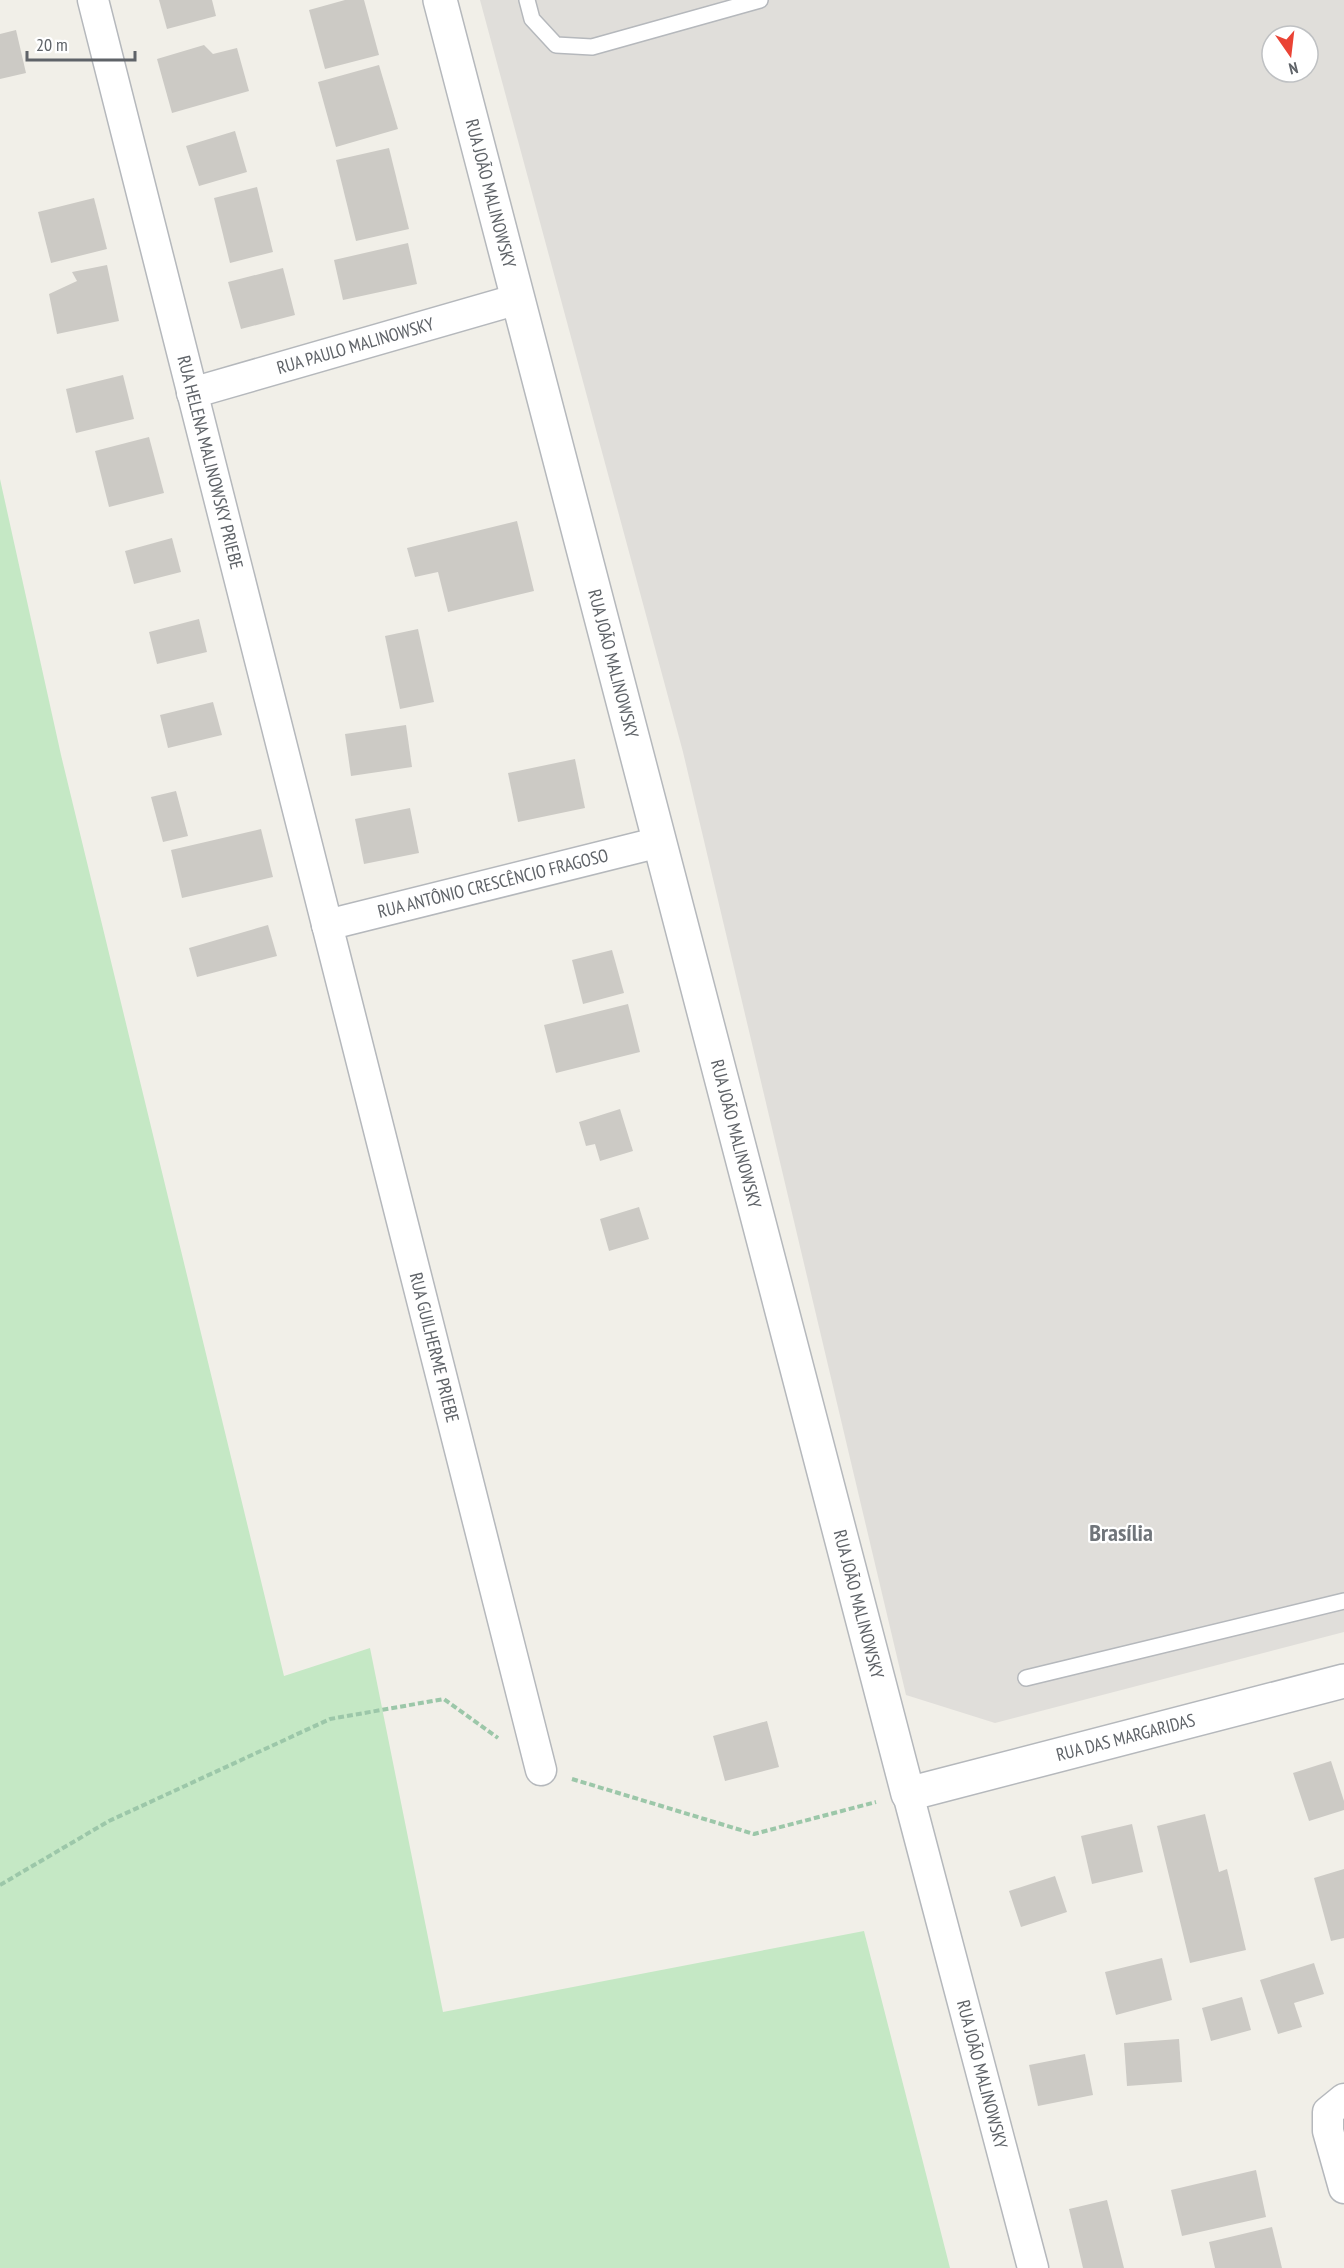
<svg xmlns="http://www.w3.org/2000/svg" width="1344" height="2268" font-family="'PT Sans Narrow',sans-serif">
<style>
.industrial{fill:#e0deda;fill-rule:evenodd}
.green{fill:#c5e8c5}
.building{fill:#cccac5}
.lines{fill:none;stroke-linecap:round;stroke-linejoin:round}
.service-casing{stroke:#b5b8bc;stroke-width:18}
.minor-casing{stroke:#b5b8bc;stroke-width:33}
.tertiary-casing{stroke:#b5b8bc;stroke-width:36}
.path{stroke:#9cc7a9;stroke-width:4;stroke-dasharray:6 3;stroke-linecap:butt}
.service{stroke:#fff;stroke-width:15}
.minor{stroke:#fff;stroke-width:30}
.tertiary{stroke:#fff;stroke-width:33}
.labels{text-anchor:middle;stroke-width:4.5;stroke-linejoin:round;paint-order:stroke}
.street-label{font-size:18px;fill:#5f6368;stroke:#fff}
.district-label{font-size:24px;font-weight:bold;fill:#70757a;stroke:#fff}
</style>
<rect width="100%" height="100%" fill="#f1efe8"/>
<path class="industrial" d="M 480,0 L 1344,0 L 1344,1632 L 995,1723 L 906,1695 L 683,752 ZM 1272,36 L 1308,36 L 1308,72 L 1272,72 Z"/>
<path class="green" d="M 0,479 L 61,755 L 284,1676 L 370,1648 L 443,2012 L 864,1931 L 950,2268 L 0,2268 Z"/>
<g class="building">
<path d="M 159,0 L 212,0 L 216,16 L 167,29 Z"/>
<path d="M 345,0 L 364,0 L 379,55 L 325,69 L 309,10 Z"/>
<path d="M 16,30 L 26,73 L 0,79 L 0,34 Z"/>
<path d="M 204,45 L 213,54 L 237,48 L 249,91 L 172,113 L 157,59 Z"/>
<path d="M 379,65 L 398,129 L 336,147 L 318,82 Z"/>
<path d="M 235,131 L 247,172 L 199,186 L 186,146 Z"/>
<path d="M 389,148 L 409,229 L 356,241 L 336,160 Z"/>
<path d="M 257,187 L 273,252 L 230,263 L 214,198 Z"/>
<path d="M 94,198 L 107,249 L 51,263 L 38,212 Z"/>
<path d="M 408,243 L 417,284 L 343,300 L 334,260 Z"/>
<path d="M 107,265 L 119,321 L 57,334 L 49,294 L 77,281 L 72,272 Z"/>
<path d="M 283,268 L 295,315 L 241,329 L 228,282 Z"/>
<path d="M 123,375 L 134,419 L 76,433 L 66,389 Z"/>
<path d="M 149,437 L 164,493 L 109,507 L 95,451 Z"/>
<path d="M 517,521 L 534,591 L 448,612 L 438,572 L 415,577 L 407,548 Z"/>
<path d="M 172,538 L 181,572 L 134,584 L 125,551 Z"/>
<path d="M 199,619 L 207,652 L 157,664 L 149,632 Z"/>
<path d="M 418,629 L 434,702 L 400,709 L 385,636 Z"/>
<path d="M 213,702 L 222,735 L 168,748 L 160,715 Z"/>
<path d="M 406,725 L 412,767 L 351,776 L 345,734 Z"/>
<path d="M 575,759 L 585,808 L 518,822 L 508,773 Z"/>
<path d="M 176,791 L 188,836 L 163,842 L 151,797 Z"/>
<path d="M 410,808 L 419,853 L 364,864 L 355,819 Z"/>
<path d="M 261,829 L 273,877 L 182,898 L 171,850 Z"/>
<path d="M 268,925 L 277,956 L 197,977 L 189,948 Z"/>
<path d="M 612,950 L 624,993 L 583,1004 L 572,960 Z"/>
<path d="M 628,1004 L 640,1052 L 556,1073 L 544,1025 Z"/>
<path d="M 620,1109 L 633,1151 L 600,1161 L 595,1144 L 586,1146 L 579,1122 Z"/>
<path d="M 639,1207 L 649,1239 L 609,1251 L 600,1219 Z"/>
<path d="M 767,1721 L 779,1767 L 725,1781 L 713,1736 Z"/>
<path d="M 1331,1761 L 1344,1801 L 1344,1810 L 1309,1821 L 1293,1773 Z"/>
<path d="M 1205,1814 L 1219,1872 L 1227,1869 L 1246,1950 L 1190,1963 L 1157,1826 Z"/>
<path d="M 1132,1824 L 1143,1872 L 1092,1884 L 1081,1836 Z"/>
<path d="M 1344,1869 L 1344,1938 L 1331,1941 L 1314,1878 Z"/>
<path d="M 1055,1876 L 1067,1912 L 1021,1927 L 1009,1891 Z"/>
<path d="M 1162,1958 L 1172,2000 L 1116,2015 L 1105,1972 Z"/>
<path d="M 1314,1963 L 1324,1994 L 1294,2003 L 1302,2027 L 1278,2034 L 1260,1980 Z"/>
<path d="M 1242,1997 L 1251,2030 L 1211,2041 L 1202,2008 Z"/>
<path d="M 1179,2039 L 1182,2082 L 1127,2086 L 1124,2043 Z"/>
<path d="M 1085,2054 L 1093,2095 L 1038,2106 L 1029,2065 Z"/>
<path d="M 1256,2170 L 1266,2217 L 1182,2236 L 1171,2190 Z"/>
<path d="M 1107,2200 L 1124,2268 L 1083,2268 L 1069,2209 Z"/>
<path d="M 1272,2227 L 1282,2268 L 1215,2268 L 1209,2242 Z"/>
</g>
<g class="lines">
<defs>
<g id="service">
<path d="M 527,0 L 532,19 L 556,45 L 592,47 L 760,0"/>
<path d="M 1026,1678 L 1344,1601"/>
</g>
<g id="minor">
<path id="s1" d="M 93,0 L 541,1770"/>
<path id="s2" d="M 192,393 L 518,299"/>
<path id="s3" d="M 327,925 L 660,842"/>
<path id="s4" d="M 908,1794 L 1033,2268"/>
<path d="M 1344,2099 L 1328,2112 L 1328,2131 L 1344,2188"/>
</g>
<g id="tertiary">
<path id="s5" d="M 440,0 L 908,1794 L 1344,1681"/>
</g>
</defs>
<use href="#service" class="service-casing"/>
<use href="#minor" class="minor-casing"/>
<use href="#tertiary" class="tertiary-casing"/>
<g class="path">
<path d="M 572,1779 L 754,1834 L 876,1802"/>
<path d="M 0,1885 L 109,1821 L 330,1719 L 444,1699 L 498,1738"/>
</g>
<use href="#service" class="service"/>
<use href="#minor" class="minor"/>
<use href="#tertiary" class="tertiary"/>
</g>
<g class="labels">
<g class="street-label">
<text dy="6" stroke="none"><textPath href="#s5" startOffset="200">RUA JOÃO MALINOWSKY</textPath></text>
<text dy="6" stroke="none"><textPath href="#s2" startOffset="170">RUA PAULO MALINOWSKY</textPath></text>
<text dy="6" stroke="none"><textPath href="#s1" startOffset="477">RUA HELENA MALINOWSKY PRIEBE</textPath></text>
<text dy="6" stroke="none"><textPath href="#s5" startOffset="686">RUA JOÃO MALINOWSKY</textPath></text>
<text dy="6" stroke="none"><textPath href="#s3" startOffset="171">RUA ANTÔNIO CRESCÊNCIO FRAGOSO</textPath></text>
<text dy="6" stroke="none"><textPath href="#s5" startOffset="1172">RUA JOÃO MALINOWSKY</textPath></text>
<text dy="6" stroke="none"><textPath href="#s1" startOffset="1390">RUA GUILHERME PRIEBE</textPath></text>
<text dy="6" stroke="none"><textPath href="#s5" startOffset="1658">RUA JOÃO MALINOWSKY</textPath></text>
<text dy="6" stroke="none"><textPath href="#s5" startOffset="2079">RUA DAS MARGARIDAS</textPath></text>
<text dy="6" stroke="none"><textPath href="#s4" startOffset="290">RUA JOÃO MALINOWSKY</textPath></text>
</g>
<g class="district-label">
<text x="1121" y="1541">Brasília</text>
</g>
</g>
<g transform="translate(1290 54) rotate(166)"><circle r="28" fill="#ffffff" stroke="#bfc1c3" stroke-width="1.5"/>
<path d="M0-4.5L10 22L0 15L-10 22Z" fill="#ea4335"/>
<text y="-9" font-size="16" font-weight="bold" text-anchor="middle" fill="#5f6368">N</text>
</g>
<path d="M27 51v9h108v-9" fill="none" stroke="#5f6368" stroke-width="3"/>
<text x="36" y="51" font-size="18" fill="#5f6368" stroke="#ffffff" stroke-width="4.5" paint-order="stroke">20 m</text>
</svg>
